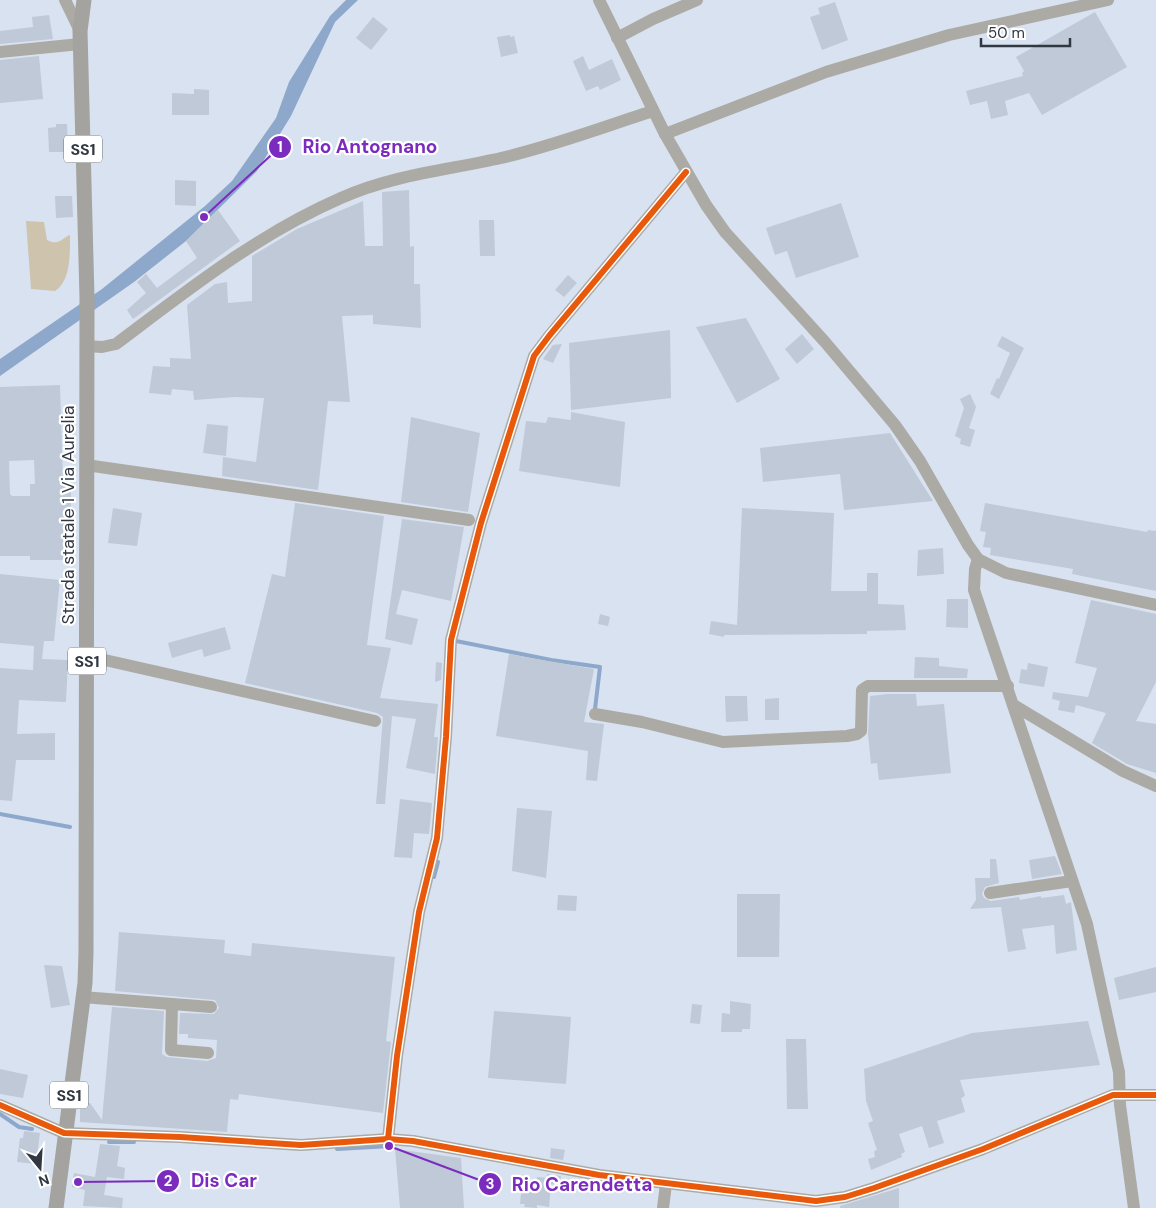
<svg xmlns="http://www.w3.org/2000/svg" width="1156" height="1208" font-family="'DM Sans',sans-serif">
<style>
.green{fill:#cec3ad}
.water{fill:#8ea8cb}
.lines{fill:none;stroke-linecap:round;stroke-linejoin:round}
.stream{stroke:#8ea8cb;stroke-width:4}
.building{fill:#bfc9d8;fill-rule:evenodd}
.minor{stroke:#acaaa5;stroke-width:12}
.major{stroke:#a4a39f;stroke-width:15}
.cycleway-casing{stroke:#fff;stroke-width:9}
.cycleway{stroke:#e8590c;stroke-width:6}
.labels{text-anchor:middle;stroke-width:4.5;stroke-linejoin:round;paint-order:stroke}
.shield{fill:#fff;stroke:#6f747b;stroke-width:1}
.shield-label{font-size:16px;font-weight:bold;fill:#313842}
.street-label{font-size:18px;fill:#313842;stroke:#fff}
.leader{fill:none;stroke:#7b2cbf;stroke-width:2}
.callout-dot{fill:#7b2cbf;stroke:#fff;stroke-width:2}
.mark-label{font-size:15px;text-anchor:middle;font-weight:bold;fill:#fff}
.callout-label{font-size:19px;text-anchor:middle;font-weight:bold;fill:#7b2cbf;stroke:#fff;stroke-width:4.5;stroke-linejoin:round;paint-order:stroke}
</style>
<rect width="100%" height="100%" fill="#d8e2f0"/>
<path class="green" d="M 26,221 L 44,222 L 47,240 C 57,245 60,241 69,235 L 70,236 C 70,253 71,281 55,291 L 31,289 Z"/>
<path class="water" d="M 346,0 L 358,0 L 335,22 L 291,116 L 257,171 L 186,241 L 134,282 L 0,376 L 0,359 L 102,289 L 205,206 L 232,181 L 276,118 L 289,82 L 330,16 Z"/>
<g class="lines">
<g class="stream">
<path d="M 456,641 L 551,660 L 600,667 L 595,709"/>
<path d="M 0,814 L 70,827"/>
<path d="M 434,877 L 438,862"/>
<path d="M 0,1114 L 19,1127 L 32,1129"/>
<path d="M 109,1142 L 134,1142"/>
<path d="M 337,1149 L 391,1146"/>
</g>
</g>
<g class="building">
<path d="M 835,2 L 848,40 L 822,50 L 810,17 L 820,14 L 818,8 Z"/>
<path d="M 1095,12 L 1127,67 L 1042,115 L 1029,93 L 1005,101 L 1008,115 L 991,119 L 987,101 L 970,105 L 966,91 L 1023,76 L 1022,73 L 1024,71 L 1016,57 Z"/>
<path d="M 49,15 L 53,39 L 0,44 L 0,31 L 33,27 L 32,17 Z"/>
<path d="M 373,17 L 388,29 L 371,50 L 356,38 Z"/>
<path d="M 510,35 L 510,37 L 514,36 L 518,53 L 501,57 L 497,37 Z"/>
<path d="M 39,56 L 43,99 L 0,103 L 0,60 Z"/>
<path d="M 583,56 L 589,70 L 612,59 L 621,80 L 600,90 L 598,86 L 586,91 L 573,61 Z"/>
<path d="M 194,89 L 209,90 L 209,115 L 172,115 L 172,93 L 194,94 Z"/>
<path d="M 56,124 L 67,124 L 68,152 L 49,152 L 48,128 L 56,127 Z"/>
<path d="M 175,180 L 196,181 L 196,206 L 175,205 Z"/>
<path d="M 409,190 L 410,247 L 414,246 L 414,284 L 420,284 L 421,328 L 373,324 L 373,315 L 342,316 L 350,402 L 328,401 L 318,490 L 222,476 L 223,457 L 256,462 L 264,398 L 235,397 L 194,400 L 193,391 L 172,389 L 171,395 L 149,393 L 153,366 L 170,367 L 170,358 L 191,359 L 187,305 L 215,284 L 227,282 L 228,303 L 252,301 L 252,256 L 297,229 L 363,201 L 365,246 L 383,246 L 382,192 Z"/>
<path d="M 55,196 L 72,196 L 73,217 L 56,218 Z"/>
<path d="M 841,203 L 859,257 L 796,278 L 787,251 L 775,255 L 766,228 Z"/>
<path d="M 218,210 L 240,241 L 133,319 L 127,310 L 146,293 L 137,282 L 146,274 L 157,288 L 197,258 L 186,241 Z"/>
<path d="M 479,220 L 494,220 L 495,256 L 480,256 Z"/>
<path d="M 568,275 L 577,283 L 564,297 L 555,290 Z"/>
<path d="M 746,318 L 780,379 L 737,403 L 696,327 Z"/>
<path d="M 670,330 L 671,398 L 571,410 L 569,343 Z"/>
<path d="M 802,334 L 814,349 L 797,364 L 785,349 Z"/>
<path d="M 1002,336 L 1024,348 L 999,399 L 990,394 L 997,378 L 999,379 L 1010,353 L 997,346 Z"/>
<path d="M 562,344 L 553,363 L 543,359 L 553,345 Z"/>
<path d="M 60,385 L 63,484 L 71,484 L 71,560 L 30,560 L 30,556 L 0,556 L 0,387 ZM 34,460 L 35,484 L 30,484 L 30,496 L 12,496 L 10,494 L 9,461 Z"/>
<path d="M 970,394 L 976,407 L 969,428 L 975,430 L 970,447 L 960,444 L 961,439 L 955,436 L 964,408 L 960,399 Z"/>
<path d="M 571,412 L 625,422 L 620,487 L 519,471 L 526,421 L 546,423 L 548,417 L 571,420 Z"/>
<path d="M 411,417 L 480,433 L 468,512 L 401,502 Z"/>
<path d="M 207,424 L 228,426 L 226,456 L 203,453 Z"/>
<path d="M 890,433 L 933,501 L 844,510 L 840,474 L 763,482 L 760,448 Z"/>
<path d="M 295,503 L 384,516 L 367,645 L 391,648 L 380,698 L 438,704 L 434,737 L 438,737 L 435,774 L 406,768 L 416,719 L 392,716 L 385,804 L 376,804 L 383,717 L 377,713 L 245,683 L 272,574 L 285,577 Z"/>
<path d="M 985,503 L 1147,532 L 1148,530 L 1156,531 L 1156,591 L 1072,574 L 1073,569 L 990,555 L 991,548 L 983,547 L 986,532 L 980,531 Z"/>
<path d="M 113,508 L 142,513 L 137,546 L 108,543 Z"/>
<path d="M 742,508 L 834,513 L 831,591 L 867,591 L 867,573 L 878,573 L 878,604 L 904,605 L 906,630 L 867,631 L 867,634 L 724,635 L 724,637 L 709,634 L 711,621 L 737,625 Z"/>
<path d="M 402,519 L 464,527 L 451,601 L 402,590 L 396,614 L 418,619 L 412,645 L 385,639 Z"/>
<path d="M 943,548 L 944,574 L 917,576 L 918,550 Z"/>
<path d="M 0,574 L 60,580 L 54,641 L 44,641 L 42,659 L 68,660 L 66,702 L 19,700 L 17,734 L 55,733 L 55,760 L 16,760 L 12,801 L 0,800 L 0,668 L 33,670 L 34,646 L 0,643 Z"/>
<path d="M 947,599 L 968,599 L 968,628 L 946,627 Z"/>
<path d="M 1091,600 L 1156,614 L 1156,682 L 1136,721 L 1156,724 L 1156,773 L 1127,764 L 1092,743 L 1106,713 L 1076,705 L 1074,713 L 1058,710 L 1060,701 L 1052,699 L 1053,692 L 1088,697 L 1097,668 L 1075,663 Z"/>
<path d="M 600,614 L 610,617 L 608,626 L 598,624 Z"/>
<path d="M 225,627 L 231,649 L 204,657 L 202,649 L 172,658 L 168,643 Z"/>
<path d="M 509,654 L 594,669 L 584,722 L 604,724 L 597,781 L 586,780 L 588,751 L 496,736 Z"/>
<path d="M 915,657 L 939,658 L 939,666 L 968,669 L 967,678 L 914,678 Z"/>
<path d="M 436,662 L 442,663 L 441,680 L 435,682 Z"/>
<path d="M 1028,663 L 1048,667 L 1044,687 L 1019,683 L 1021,669 L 1027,670 Z"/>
<path d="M 888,694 L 916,694 L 917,706 L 944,704 L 951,773 L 879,780 L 877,763 L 871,764 L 868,734 L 870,696 Z"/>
<path d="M 725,696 L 747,696 L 748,721 L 726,722 Z"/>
<path d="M 779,698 L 779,720 L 765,720 L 765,699 Z"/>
<path d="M 400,799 L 432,803 L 429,834 L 414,833 L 412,858 L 394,857 Z"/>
<path d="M 517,808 L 552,811 L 546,878 L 512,871 Z"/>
<path d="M 1055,856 L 1062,874 L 1032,879 L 1029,860 Z"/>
<path d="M 990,859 L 996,859 L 999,883 L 985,887 L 982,894 L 984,898 L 991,901 L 1019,897 L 1020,900 L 1041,896 L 1041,898 L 1064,895 L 1066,904 L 1071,902 L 1077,950 L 1056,954 L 1054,925 L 1022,929 L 1026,949 L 1008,952 L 1001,907 L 970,909 L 976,900 L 975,878 L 990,878 Z"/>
<path d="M 737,894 L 780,894 L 779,957 L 737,957 Z"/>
<path d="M 558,895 L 577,896 L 576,911 L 557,910 Z"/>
<path d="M 119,932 L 225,940 L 224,953 L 251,956 L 252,943 L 395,957 L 386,1041 L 391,1042 L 383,1113 L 239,1094 L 238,1100 L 230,1099 L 227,1132 L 80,1122 L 80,1104 L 90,1103 L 102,1120 L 112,1007 L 164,1011 L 162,1054 L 167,1057 L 207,1061 L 216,1058 L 217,1040 L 188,1038 L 188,1034 L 179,1034 L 180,1013 L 214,1014 L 219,1008 L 215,1000 L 115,991 Z"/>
<path d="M 44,965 L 62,966 L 70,1005 L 51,1008 Z"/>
<path d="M 1156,967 L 1156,992 L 1119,1000 L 1114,978 Z"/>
<path d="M 730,1001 L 751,1004 L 750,1029 L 742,1029 L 742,1032 L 721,1032 L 722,1013 L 730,1014 Z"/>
<path d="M 692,1004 L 702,1005 L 700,1024 L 690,1023 Z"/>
<path d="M 494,1011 L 571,1017 L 566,1084 L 488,1078 Z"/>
<path d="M 1088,1021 L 1100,1065 L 960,1080 L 965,1096 L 961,1098 L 965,1112 L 937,1121 L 944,1143 L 929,1148 L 922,1126 L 899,1134 L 905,1152 L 901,1154 L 902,1157 L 871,1170 L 868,1159 L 875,1157 L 874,1151 L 877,1150 L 868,1123 L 873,1121 L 866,1101 L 864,1069 L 972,1033 Z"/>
<path d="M 786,1039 L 806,1039 L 808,1109 L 787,1109 Z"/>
<path d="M 0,1069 L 28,1075 L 23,1098 L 0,1094 Z"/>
<path d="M 24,1131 L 40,1133 L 36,1164 L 17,1162 L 20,1138 L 23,1138 Z"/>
<path d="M 100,1144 L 120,1146 L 117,1166 L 125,1168 L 124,1179 L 107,1177 L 104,1195 L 123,1198 L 122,1208 L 83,1206 L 85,1190 L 72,1187 L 74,1173 L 95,1177 Z"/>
<path d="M 551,1148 L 565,1150 L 563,1160 L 550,1158 Z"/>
<path d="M 395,1149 L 461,1158 L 464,1208 L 400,1208 Z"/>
<path d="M 547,1174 L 561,1176 L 559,1185 L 551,1184 L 549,1207 L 537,1205 L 537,1208 L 524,1207 L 525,1204 L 520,1204 L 522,1184 L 536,1185 L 537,1177 L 547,1178 Z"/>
<path d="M 899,1188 L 899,1208 L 840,1208 L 840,1206 Z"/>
</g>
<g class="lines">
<g class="minor">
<path d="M 65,0 L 80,31"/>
<path d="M 599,0 L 665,134 L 706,205 L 725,232 L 825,342 L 895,425 L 920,461 L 968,545 L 978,559 L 1006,573 L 1156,605"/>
<path d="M 617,38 L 653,19 L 697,0"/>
<path d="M 0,52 L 80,44"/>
<path d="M 665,134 L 826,72 L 949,35 L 1108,0"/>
<path d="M 86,346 L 102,347 L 116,344 C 188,290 258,234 341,198 C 392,175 448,170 501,158 C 553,146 603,127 653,111"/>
<path d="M 86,465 L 469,520"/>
<path d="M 978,559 L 975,569 L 974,590 L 1087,924 L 1119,1072 L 1120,1105 L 1134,1208"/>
<path d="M 87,656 L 375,721"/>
<path d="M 1015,706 L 1123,771 L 1156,786"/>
<path d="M 595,714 L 642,722 L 723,742 L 847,736 L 857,734 L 861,731 L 862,690 L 868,686 L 1008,686"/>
<path d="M 990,893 L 1072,881"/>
<path d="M 82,997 L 211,1007"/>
<path d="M 172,1004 L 171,1050 L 208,1053"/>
<path d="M 0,1105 L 64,1133 L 180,1137 L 301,1145 L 388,1139 L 413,1141 L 599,1175 L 816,1201 L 845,1197 L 874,1188 L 983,1149 L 1113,1095 L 1156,1095"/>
<path d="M 388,1139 L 397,1056 L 419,912 L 437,838 L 446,737 L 451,640 L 481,523 L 534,356 L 549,336 L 686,172"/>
<path d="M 663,1208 L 666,1184"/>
</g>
<path class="major" d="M 56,1208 L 85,983 L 86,952 L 87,298 L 80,31 L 84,0"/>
<defs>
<g id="cycleway">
<path d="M 0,1105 L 64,1133 L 180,1137 L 301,1145 L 388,1139 L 413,1141 L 599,1175 L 816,1201 L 845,1197 L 874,1188 L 983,1149 L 1113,1095 L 1156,1095"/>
<path d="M 388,1139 L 397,1056 L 419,912 L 437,838 L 446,737 L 451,640 L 481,523 L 534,356 L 549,336 L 686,172"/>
</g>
</defs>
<use href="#cycleway" class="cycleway-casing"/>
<use href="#cycleway" class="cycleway"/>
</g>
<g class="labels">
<g class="shield">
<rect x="64" y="135.5" width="38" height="27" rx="4"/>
<rect x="68" y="647.5" width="38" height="27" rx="4"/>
<rect x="50" y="1081.5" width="38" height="27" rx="4"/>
</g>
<g class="shield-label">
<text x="83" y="155">SS1</text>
<text x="87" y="667">SS1</text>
<text x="69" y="1101">SS1</text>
</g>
<g class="street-label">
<text transform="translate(68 515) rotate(-90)" y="6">Strada statale 1 Via Aurelia</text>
</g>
</g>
<path class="leader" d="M204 217L280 147M78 1182L168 1181M389 1146L490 1184"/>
<g class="callout-dot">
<circle cx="204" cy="217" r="5"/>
<circle cx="78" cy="1182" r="5"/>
<circle cx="389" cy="1146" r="5"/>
<circle cx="280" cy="147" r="12"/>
<circle cx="168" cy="1181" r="12"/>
<circle cx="490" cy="1184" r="12"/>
</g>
<g class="mark-label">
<text x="280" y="152">1</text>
<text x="168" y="1186">2</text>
<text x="490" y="1189">3</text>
</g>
<g class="callout-label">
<text x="370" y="153">Rio Antognano</text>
<text x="224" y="1187">Dis Car</text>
<text x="582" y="1191">Rio Carendetta</text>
</g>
<g transform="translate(40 1168) rotate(162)" stroke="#ffffff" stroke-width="4" paint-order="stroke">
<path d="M0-4L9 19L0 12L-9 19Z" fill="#313842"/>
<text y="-8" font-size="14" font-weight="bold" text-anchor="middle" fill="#313842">N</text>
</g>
<path d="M981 38v8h89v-8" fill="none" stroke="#313842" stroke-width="2.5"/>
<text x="988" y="38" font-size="15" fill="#313842" stroke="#ffffff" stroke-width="4" paint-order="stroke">50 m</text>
</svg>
